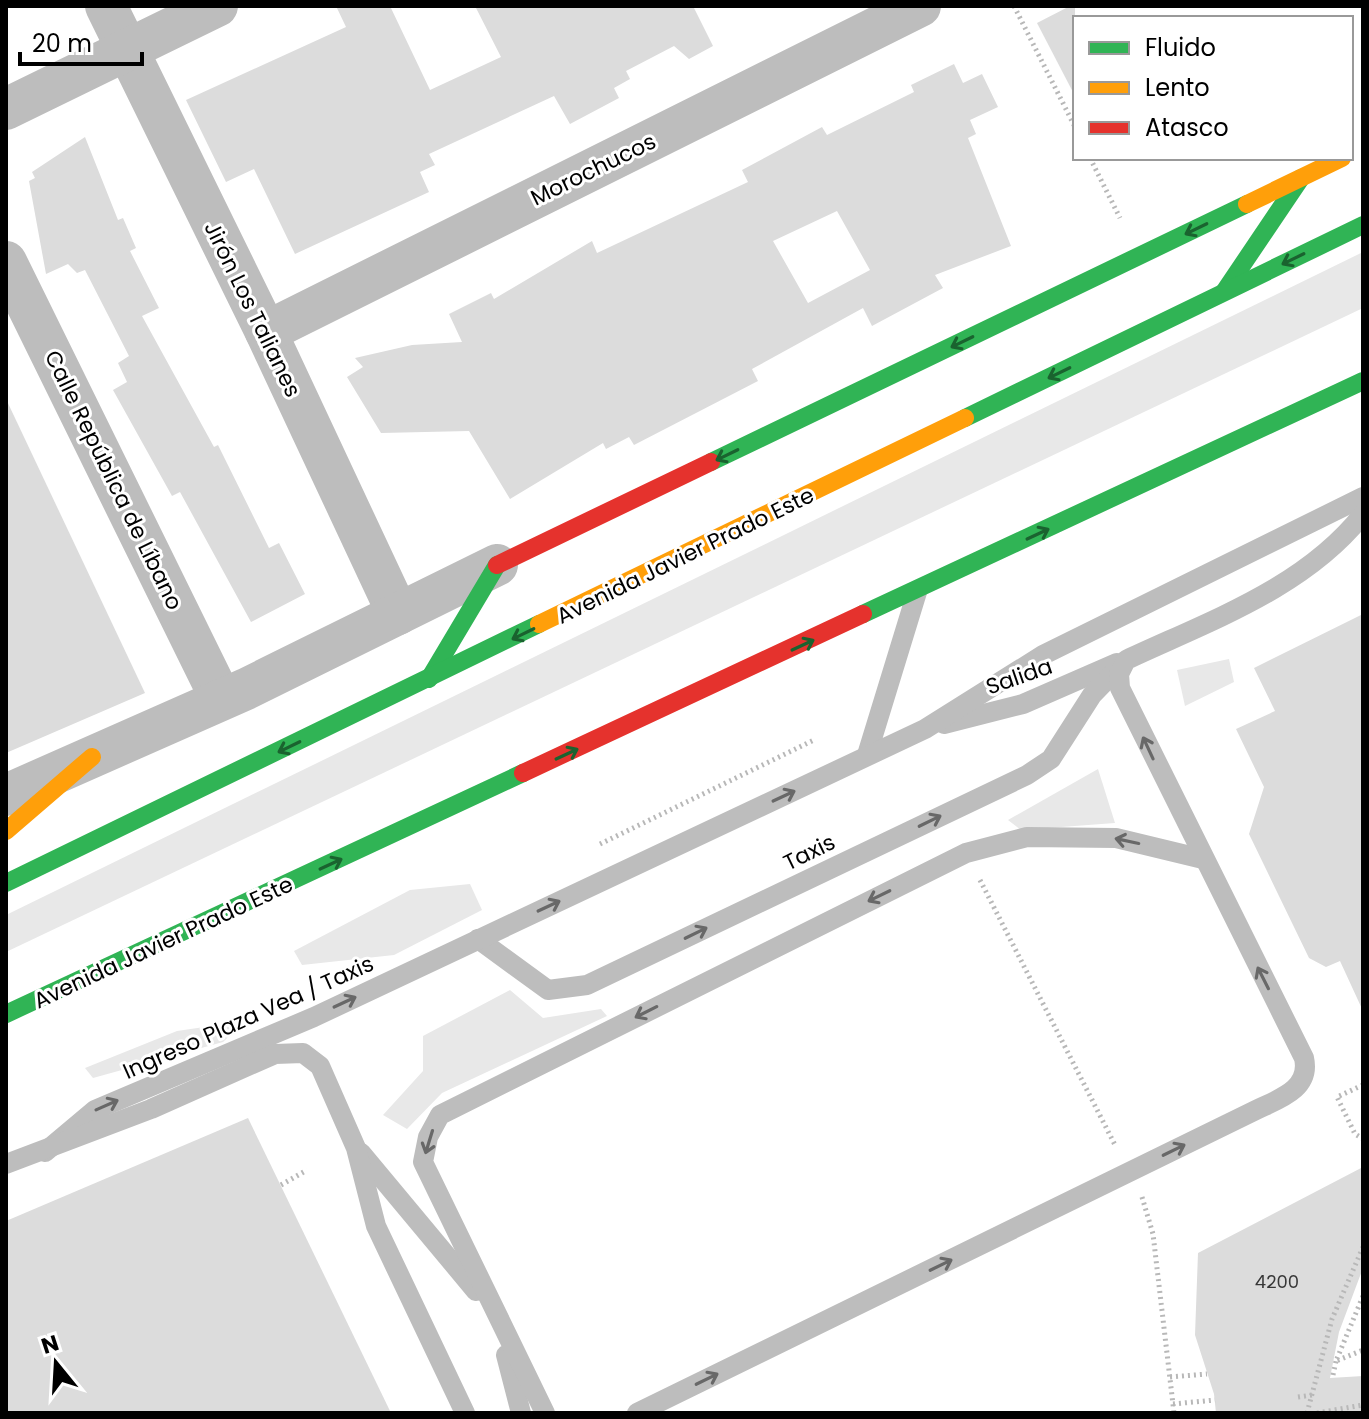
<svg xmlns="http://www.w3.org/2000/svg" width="1369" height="1419" font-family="Poppins,sans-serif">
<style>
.green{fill:#e8e8e8}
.building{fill:#dcdcdc;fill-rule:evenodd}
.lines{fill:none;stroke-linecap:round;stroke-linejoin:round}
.path{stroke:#b8b8b8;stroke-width:5;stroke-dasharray:2 4;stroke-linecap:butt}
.lane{stroke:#bdbdbd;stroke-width:20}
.street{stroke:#bdbdbd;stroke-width:42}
.fast{stroke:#30b455;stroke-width:18}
.slow{stroke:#ff9f0a;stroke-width:18}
.jam{stroke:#e5322d;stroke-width:18}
.oneway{stroke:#1a632f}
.oneway2{stroke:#686868}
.labels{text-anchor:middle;stroke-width:6;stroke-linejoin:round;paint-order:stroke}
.number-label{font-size:18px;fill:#373737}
.street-label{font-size:22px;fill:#000;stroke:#fff}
</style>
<rect width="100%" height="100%" fill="#fff"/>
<g class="green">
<path d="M 1363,252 L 1363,308 L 6,952 L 6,915 Z"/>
<path d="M 1229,659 L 1234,682 L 1185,706 L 1177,670 Z"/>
<path d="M 1098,769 L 1115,823 L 1021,830 L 1008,820 Z"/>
<path d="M 470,884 L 482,910 L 394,955 L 302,965 L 294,951 L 410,890 Z"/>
<path d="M 510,990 L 543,1018 L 601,1009 L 607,1016 L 442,1093 L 407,1129 L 383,1115 L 423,1071 L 423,1036 Z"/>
<path d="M 245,1021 L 223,1042 L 93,1078 L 85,1068 L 177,1031 Z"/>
</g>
<g class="building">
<path d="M 336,6 L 390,6 L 430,90 L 501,57 L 475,6 L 693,6 L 713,46 L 689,59 L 674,46 L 626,71 L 630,79 L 614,88 L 619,98 L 570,124 L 554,96 L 429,154 L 435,165 L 420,172 L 429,192 L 295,254 L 254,169 L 226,182 L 186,100 L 346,27 Z"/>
<path d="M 1070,6 L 1075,6 L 1075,96 L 1037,23 Z"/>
<path d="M 954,64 L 963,83 L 982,74 L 998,107 L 970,120 L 976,134 L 968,138 L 1011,246 L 935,275 L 943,288 L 872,326 L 863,308 L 752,369 L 758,381 L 634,445 L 629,437 L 606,449 L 603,443 L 510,499 L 469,431 L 381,433 L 347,377 L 363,367 L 355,358 L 412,345 L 462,342 L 449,314 L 491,293 L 494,299 L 592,241 L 597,253 L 748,182 L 742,170 L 822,127 L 827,135 L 914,92 L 911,85 ZM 837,211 L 870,270 L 808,303 L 773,241 Z"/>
<path d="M 85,137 L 118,220 L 123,218 L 136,248 L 130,251 L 159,308 L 142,316 L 214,447 L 218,445 L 269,548 L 279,543 L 305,594 L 251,622 L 180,492 L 172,496 L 113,390 L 127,382 L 118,363 L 129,356 L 85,270 L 77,273 L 68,264 L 46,274 L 29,181 L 35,178 L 32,172 Z"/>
<path d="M 6,399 L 145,693 L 6,753 Z"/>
<path d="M 1363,614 L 1363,1011 L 1340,961 L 1326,967 L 1309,958 L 1249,834 L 1264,787 L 1236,729 L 1275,711 L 1254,668 Z"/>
<path d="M 248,1118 L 391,1413 L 6,1413 L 6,1221 Z"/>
<path d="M 1363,1167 L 1363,1268 L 1339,1332 L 1330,1378 L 1363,1376 L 1363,1413 L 1216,1413 L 1214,1394 L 1195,1335 L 1198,1253 Z"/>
</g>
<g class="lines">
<g class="path">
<path d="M 1014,6 L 1075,127"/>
<path d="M 1090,158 L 1120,218"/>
<path d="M 600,844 L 814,740"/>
<path d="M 980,880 L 1115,1145"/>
<path d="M 1363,1085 L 1337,1097 L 1355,1134 L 1363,1139"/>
<path d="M 281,1185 L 307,1170"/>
<path d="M 1142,1197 L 1153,1234 L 1174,1413"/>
<path d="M 1363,1296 L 1336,1361 L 1363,1350"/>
<path d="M 1333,1375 L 1336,1361"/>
<path d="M 1170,1377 L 1207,1374"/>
<path d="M 1298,1397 L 1312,1395"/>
<path d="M 1173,1404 L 1215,1400"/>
<path d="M 1307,1413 L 1332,1319 L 1363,1247"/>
<path d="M 1317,1413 L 1363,1405"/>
</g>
<g class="lane">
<path d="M 944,724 L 1023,704 L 1117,663"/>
<path d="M 867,755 L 917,592"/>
<path d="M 478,939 L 548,990 L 587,985 L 1027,775 L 1051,759 L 1092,695 L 1124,662"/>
<path d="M 45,1152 L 95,1110 L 314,1017 L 925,729 L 1043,655 L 1363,497"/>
<path d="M 361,1153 L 476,1291"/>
<path d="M 6,1164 L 151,1109 L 275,1054 L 303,1053 L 320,1066 L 356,1148 L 376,1226 L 465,1413"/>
<path d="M 506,1355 L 521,1413"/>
<path d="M 545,1413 L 423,1162 L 428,1137 L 440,1115 L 966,853 L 1027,837 L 1116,838 L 1203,859"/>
<path d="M 637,1413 L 1256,1110 C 1279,1099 1311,1089 1304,1058 L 1120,688 L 1119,674 L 1126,660 C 1209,621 1305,588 1363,514"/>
</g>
<g class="street">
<path d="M 106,6 L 266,332 L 398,614"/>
<path d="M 6,109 L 217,6"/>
<path d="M 6,262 L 221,699"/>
<path d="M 266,332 L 920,6"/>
<path d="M 6,795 L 246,689 L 497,565"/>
</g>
<g class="fast">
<path d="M 1224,292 L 1301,178"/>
<path d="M 965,418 L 1363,225"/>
<path d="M 711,462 L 1247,204"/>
<path d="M 863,614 L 1363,381"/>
<path d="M 429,679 L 497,565"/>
<path d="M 6,883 L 539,624"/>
<path d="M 6,1014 L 523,773"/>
</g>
<g class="slow">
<path d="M 1247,204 L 1342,158"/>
<path d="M 539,624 L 965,418"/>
<path d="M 6,831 L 92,757"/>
</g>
<g class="jam">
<path d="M 497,565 L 711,462"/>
<path d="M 523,773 L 863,614"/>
</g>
</g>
<defs><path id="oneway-shaft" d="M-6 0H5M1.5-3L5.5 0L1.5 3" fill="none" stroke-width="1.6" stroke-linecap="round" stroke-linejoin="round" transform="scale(2)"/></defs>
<g class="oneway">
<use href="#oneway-shaft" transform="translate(1196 229) rotate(154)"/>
<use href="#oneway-shaft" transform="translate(1293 259) rotate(154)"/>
<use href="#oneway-shaft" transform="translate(962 342) rotate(154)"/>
<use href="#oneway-shaft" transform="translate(1059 373) rotate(154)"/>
<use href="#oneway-shaft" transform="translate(727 455) rotate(154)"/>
<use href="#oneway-shaft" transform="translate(1038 534) rotate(-25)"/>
<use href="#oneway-shaft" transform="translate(523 634) rotate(154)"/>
<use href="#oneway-shaft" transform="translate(803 645) rotate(-25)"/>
<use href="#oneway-shaft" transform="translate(289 747) rotate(154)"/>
<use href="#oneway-shaft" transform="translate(567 754) rotate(-25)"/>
<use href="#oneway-shaft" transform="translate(331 864) rotate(-25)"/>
</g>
<g class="oneway2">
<use href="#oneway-shaft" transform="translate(1148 748) rotate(-115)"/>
<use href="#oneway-shaft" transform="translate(784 796) rotate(-25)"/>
<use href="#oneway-shaft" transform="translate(930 821) rotate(-26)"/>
<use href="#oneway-shaft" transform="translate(1127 841) rotate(-168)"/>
<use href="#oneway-shaft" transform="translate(879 896) rotate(154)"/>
<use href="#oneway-shaft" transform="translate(549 906) rotate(-25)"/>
<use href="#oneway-shaft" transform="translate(696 933) rotate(-26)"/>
<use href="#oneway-shaft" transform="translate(1263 978) rotate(-117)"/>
<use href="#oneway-shaft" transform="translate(345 1002) rotate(-25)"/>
<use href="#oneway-shaft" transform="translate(646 1012) rotate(153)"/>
<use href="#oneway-shaft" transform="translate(107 1105) rotate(-24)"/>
<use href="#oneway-shaft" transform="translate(429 1142) rotate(107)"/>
<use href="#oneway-shaft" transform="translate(1174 1150) rotate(-26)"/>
<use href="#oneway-shaft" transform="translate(941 1265) rotate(-26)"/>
<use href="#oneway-shaft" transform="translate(707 1379) rotate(-26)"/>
</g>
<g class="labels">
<g class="number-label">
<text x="1277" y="1288">4200</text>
</g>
<g class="street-label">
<text transform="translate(593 169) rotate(-26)" y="8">Morochucos</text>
<text transform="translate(253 309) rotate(64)" y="8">Jirón Los Talianes</text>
<text transform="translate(114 480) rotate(64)" y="8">Calle República de Líbano</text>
<text transform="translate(685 555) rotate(-26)" y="8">Avenida Javier Prado Este</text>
<text transform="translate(1019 676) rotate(-19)" y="8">Salida</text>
<text transform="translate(809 852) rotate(-26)" y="8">Taxis</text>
<text transform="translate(163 942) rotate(-25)" y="8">Avenida Javier Prado Este</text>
<text transform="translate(248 1017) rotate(-24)" y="8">Ingreso Plaza Vea / Taxis</text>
</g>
</g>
<rect width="1369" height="1419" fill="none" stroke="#000000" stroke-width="16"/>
<rect x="1073" y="16" width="280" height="144" fill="#ffffff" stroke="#999999" stroke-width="2"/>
<rect x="1089" y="42" width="40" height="12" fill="#30b455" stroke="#999999" stroke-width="2"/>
<text x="1145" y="56" font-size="24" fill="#000000">Fluido</text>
<rect x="1089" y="82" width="40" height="12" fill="#ff9f0a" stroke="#999999" stroke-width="2"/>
<text x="1145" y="96" font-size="24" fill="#000000">Lento</text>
<rect x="1089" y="122" width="40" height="12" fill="#e5322d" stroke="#999999" stroke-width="2"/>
<text x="1145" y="136" font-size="24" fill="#000000">Atasco</text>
<g transform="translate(56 1363) rotate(342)" stroke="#ffffff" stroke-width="6" paint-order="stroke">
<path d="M0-6L14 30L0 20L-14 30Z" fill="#000000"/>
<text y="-12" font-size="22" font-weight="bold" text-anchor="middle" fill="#000000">N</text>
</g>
<path d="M20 52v12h122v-12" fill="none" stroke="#000000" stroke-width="4"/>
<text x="32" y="52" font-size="24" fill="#000000" stroke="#ffffff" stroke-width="6" paint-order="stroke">20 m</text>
</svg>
